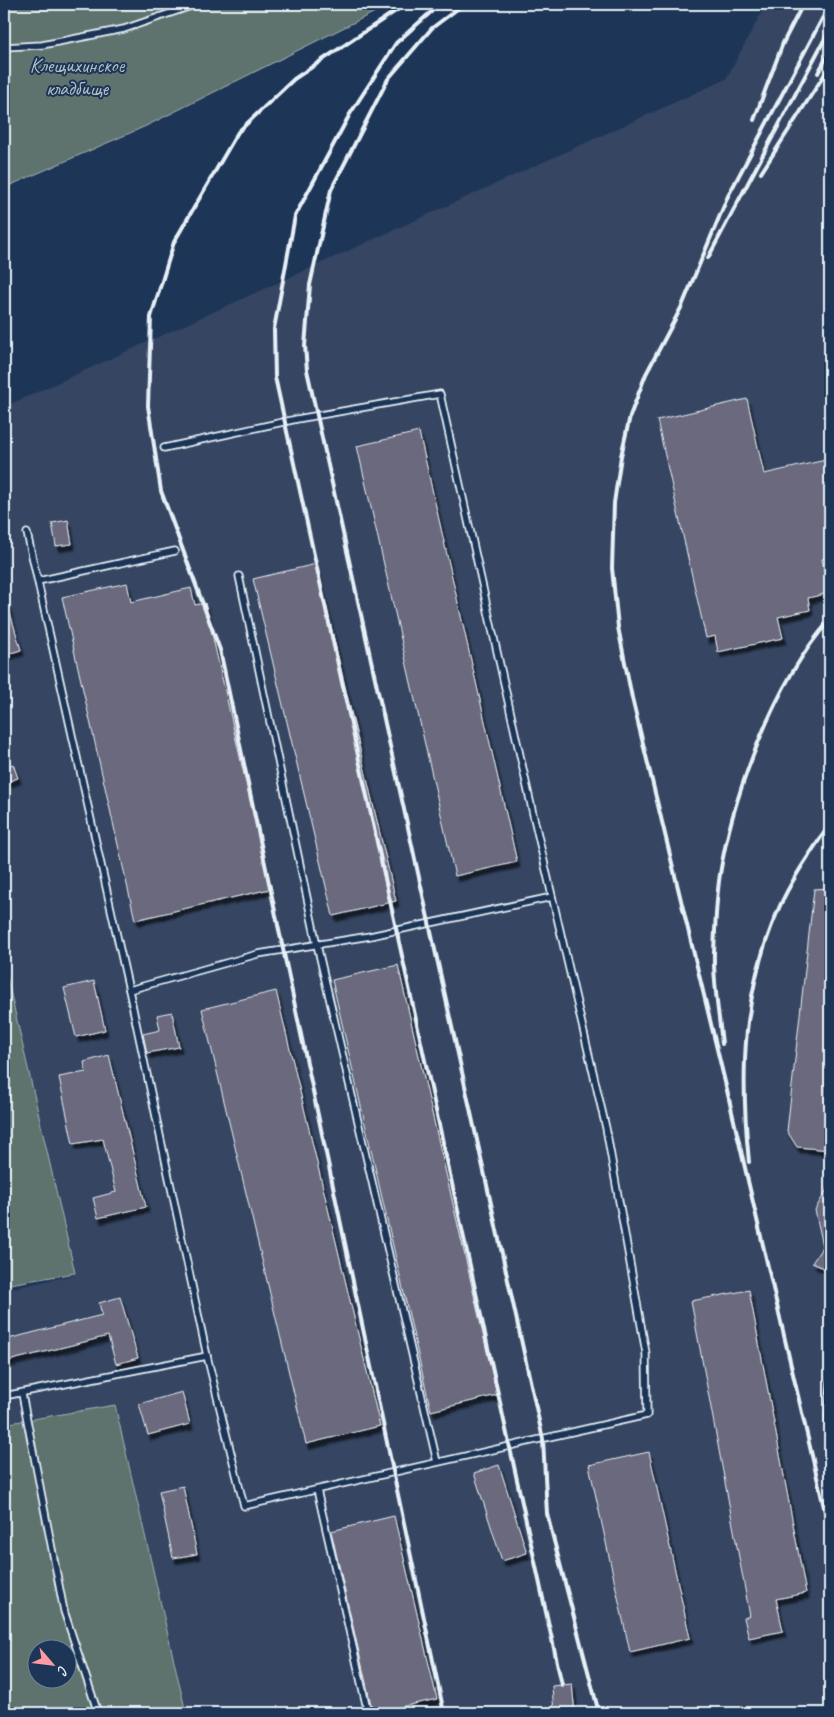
<svg xmlns="http://www.w3.org/2000/svg" width="834" height="1717" font-family="Caveat,sans-serif">
<style>
.built{fill:#344562}
.green{fill:#5f736e;stroke:#a4b2b3;fill-rule:evenodd}
.building{fill:#6a697d;stroke:#e8f1f8;filter:url(#shadow)}
.lines{fill:none;stroke-linecap:round;stroke-linejoin:round}
.lane-casing{stroke:#e8f1f8;stroke-width:9}
.lane{stroke:#1d3557;stroke-width:5.5}
.rail{stroke:#e8f1f8;stroke-width:4}
.labels{text-anchor:middle;stroke-width:4;stroke-linejoin:round;paint-order:stroke}
.park-label{font-size:20px;fill:#b1bfc1;stroke:#1d3557}
</style>
<defs>
<filter id="shadow"><feDropShadow dx="3" dy="5.5" stdDeviation="1" flood-color="#0009"/></filter>
</defs>
<rect width="100%" height="100%" fill="#1d3557"/>
<filter id="ink" filterUnits="userSpaceOnUse"><feTurbulence type="fractalNoise" baseFrequency=".02" numOctaves="2"/><feDisplacementMap in="SourceGraphic" scale="10" xChannelSelector="R" yChannelSelector="G"/><feConvolveMatrix kernelMatrix="1 2 1 2 8 2 1 2 1" color-interpolation-filters="sRGB"/></filter>
<g filter="url(#ink)">
<path class="built" d="M 766,4 L 830,4 L 830,1713 L 186,1713 L 115,1406 L 4,1424 L 4,1290 L 74,1275 L 4,961 L 4,407 L 726,79 Z"/>
<g class="green">
<path d="M 4,4 L 391,4 L 146,126 L 4,188 Z"/>
<path d="M 4,964 L 75,1273 L 4,1285 Z"/>
<path d="M 115,1405 L 186,1713 L 4,1713 L 4,1424 ZM 38,1650 L 68,1650 L 68,1680 L 38,1680 Z"/>
</g>
<g class="building">
<path d="M 747,399 L 764,474 L 830,459 L 830,557 L 822,559 L 829,593 L 808,598 L 810,610 L 778,617 L 783,638 L 718,652 L 715,636 L 706,638 L 657,420 Z"/>
<path d="M 419,432 L 517,862 L 455,876 L 357,446 Z"/>
<path d="M 68,520 L 72,544 L 56,546 L 52,523 Z"/>
<path d="M 316,564 L 396,901 L 333,916 L 253,579 Z"/>
<path d="M 127,583 L 131,602 L 191,588 L 195,605 L 205,603 L 270,889 L 135,920 L 62,597 Z"/>
<path d="M 7,603 L 21,650 L 4,655 L 4,604 Z"/>
<path d="M 13,764 L 18,778 L 4,783 L 4,767 Z"/>
<path d="M 830,888 L 830,1150 L 797,1147 L 787,1131 L 814,889 Z"/>
<path d="M 398,965 L 497,1395 L 431,1411 L 332,980 Z"/>
<path d="M 94,981 L 105,1030 L 76,1037 L 64,988 Z"/>
<path d="M 276,991 L 380,1426 L 306,1444 L 202,1009 Z"/>
<path d="M 172,1012 L 179,1047 L 147,1053 L 143,1034 L 160,1030 L 157,1015 Z"/>
<path d="M 109,1055 L 146,1207 L 98,1218 L 93,1198 L 116,1192 L 103,1139 L 73,1144 L 59,1077 L 86,1072 L 84,1062 Z"/>
<path d="M 830,1184 L 830,1271 L 812,1263 L 823,1246 L 815,1210 Z"/>
<path d="M 749,1290 L 806,1593 L 776,1599 L 783,1631 L 749,1638 L 744,1618 L 750,1616 L 691,1301 Z"/>
<path d="M 120,1297 L 138,1358 L 116,1364 L 108,1336 L 4,1362 L 4,1340 L 102,1315 L 99,1303 Z"/>
<path d="M 182,1392 L 190,1424 L 148,1435 L 139,1404 Z"/>
<path d="M 649,1452 L 690,1638 L 630,1652 L 589,1465 Z"/>
<path d="M 499,1465 L 527,1553 L 502,1561 L 474,1473 Z"/>
<path d="M 183,1486 L 197,1554 L 173,1558 L 159,1491 Z"/>
<path d="M 394,1516 L 437,1699 L 373,1713 L 331,1531 Z"/>
<path d="M 572,1684 L 575,1713 L 554,1713 L 552,1686 Z"/>
</g>
<g class="lines">
<defs>
<g id="lane">
<path d="M 4,47 L 42,45 L 124,29 L 197,4"/>
<path d="M 27,533 L 129,990"/>
<path d="M 239,576 L 317,945 L 437,1462"/>
<path d="M 38,581 L 175,551"/>
<path d="M 207,1356 L 129,990 L 258,954 L 370,936 L 552,897"/>
<path d="M 22,1394 L 64,1611 L 98,1713"/>
<path d="M 4,1396 L 207,1356 L 244,1506 L 647,1415 L 646,1353 L 606,1128 L 533,814 L 440,394 L 297,419 L 164,448"/>
<path d="M 317,1490 L 368,1713"/>
</g>
</defs>
<use href="#lane" class="lane-casing"/>
<use href="#lane" class="lane"/>
<g class="rail">
<path d="M 406,4 L 294,79 L 238,132 L 174,242 L 151,317 L 148,406 L 161,491 L 220,650 L 444,1713"/>
<path d="M 440,4 L 396,43 L 350,114 L 295,216 L 274,329 L 275,377 L 562,1685"/>
<path d="M 464,4 L 432,28 L 388,79 L 331,190 L 310,285 L 305,346 L 307,370 L 543,1439 L 547,1514 L 599,1713"/>
<path d="M 830,4 L 728,196 L 682,306 L 646,374 L 630,416 L 621,456 L 614,503 L 612,568 L 618,627 L 632,698 L 725,1082 L 830,1533"/>
<path d="M 818,73 L 830,51"/>
<path d="M 754,120 L 783,43 L 803,4"/>
<path d="M 761,173 L 830,66"/>
<path d="M 708,258 L 830,29"/>
<path d="M 722,1044 C 719,1014 713,983 714,953 C 715,928 716,900 720,874 C 733,794 775,681 830,620"/>
<path d="M 749,1162 C 740,1073 742,992 779,908 C 792,878 812,851 830,824"/>
<path d="M 830,1363 L 826,1416 L 830,1479"/>
</g>
</g>
</g>
<g class="labels">
<g class="park-label">
<text x="77" y="72">Клещихинское<tspan x="77" dy="23">кладбище</tspan></text>
</g>
</g>
<rect width="834" height="1717" fill="none" stroke="#1d3557" stroke-width="20"/>
<rect x="10" y="10" width="814" height="1697" fill="none" stroke="#e8f1f8" stroke-width="2" filter="url(#ink)"/>
<g transform="translate(52 1664) rotate(118)"><circle r="24" fill="#1d3557" stroke="#6e8097"/>
<path d="M0-4L9 19L0 12L-9 19Z" fill="#ff9aa2"/>
<text y="-8" font-size="14" font-weight="bold" text-anchor="middle" fill="#e8f1f8">С</text>
</g>
</svg>
